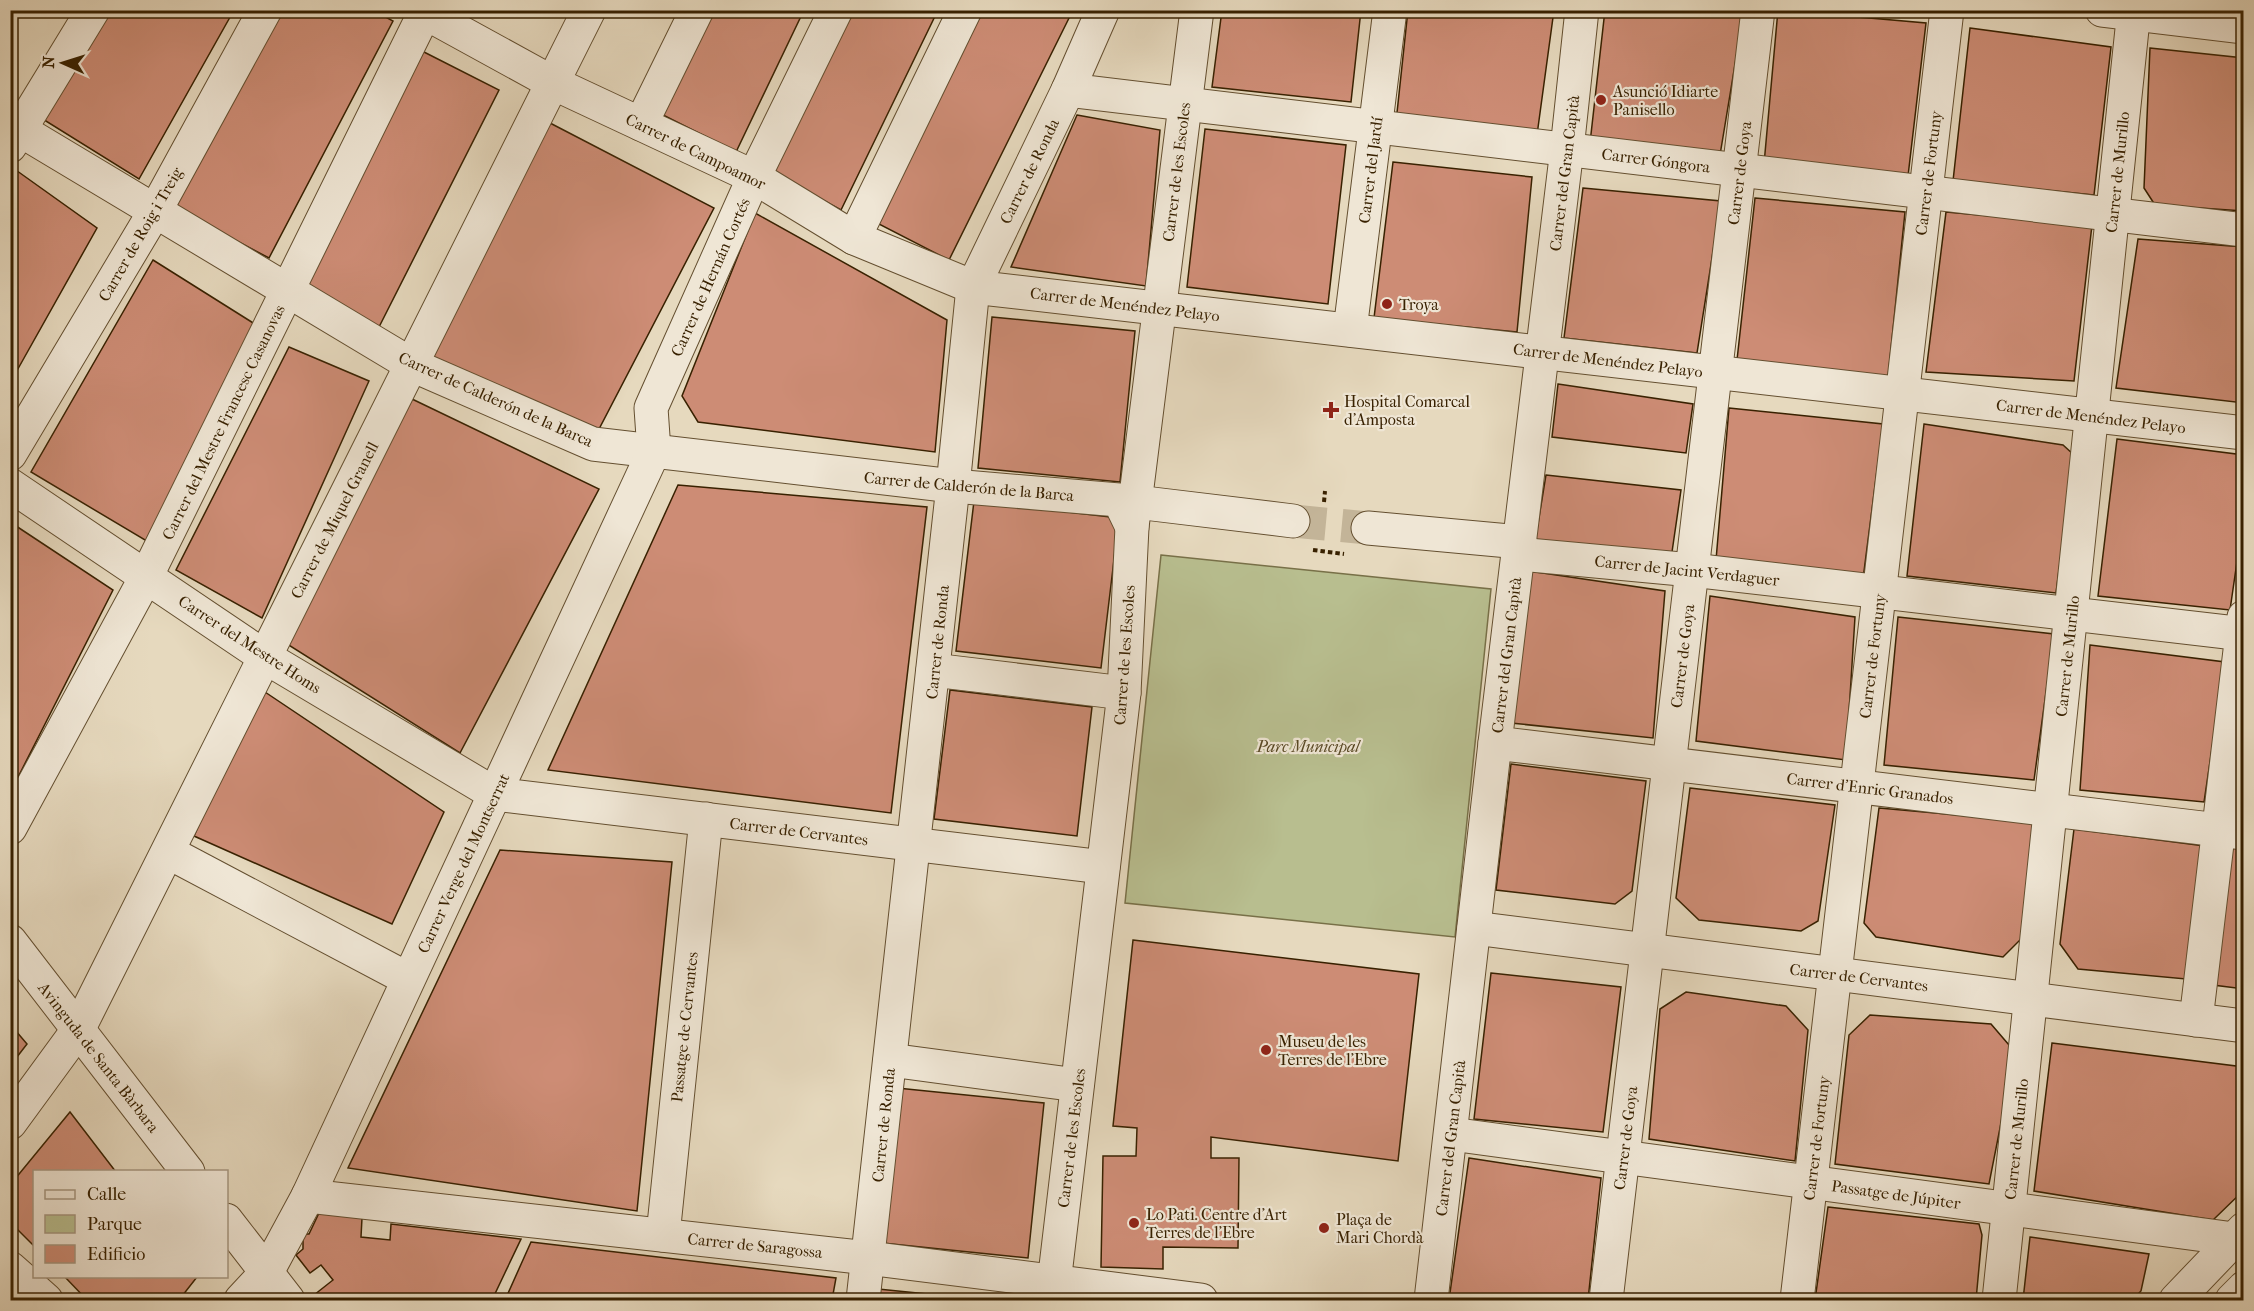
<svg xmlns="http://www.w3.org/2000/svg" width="2254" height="1311" font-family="'IM FELL French Canon',serif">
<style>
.green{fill:#b8be8f;stroke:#787048;stroke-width:1.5}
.building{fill:#cd8c75;stroke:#382100;stroke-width:1.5}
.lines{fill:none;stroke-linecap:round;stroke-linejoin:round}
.minor-tunnel{stroke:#c3b498;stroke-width:33;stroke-dasharray:33 16;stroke-linecap:butt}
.minor-casing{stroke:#644f30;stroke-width:35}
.path{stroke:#382100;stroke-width:4;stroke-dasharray:4.5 3;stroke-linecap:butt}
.minor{stroke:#efe6d5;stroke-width:33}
.poi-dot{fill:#8f2418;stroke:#efe6d5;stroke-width:2}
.labels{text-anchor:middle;stroke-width:4.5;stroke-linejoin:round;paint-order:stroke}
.poi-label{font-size:16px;fill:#382100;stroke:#efe6d5;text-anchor:start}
.street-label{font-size:16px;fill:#382100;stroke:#efe6d5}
.park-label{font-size:16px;font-style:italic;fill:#584824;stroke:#efe6d5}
</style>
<rect width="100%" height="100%" fill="#e6d9be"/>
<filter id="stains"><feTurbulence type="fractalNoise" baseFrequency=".00333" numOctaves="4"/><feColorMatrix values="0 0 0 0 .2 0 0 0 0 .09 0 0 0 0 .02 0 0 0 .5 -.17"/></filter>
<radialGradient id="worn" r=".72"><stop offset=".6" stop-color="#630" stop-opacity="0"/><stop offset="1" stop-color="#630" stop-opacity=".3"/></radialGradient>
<path class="green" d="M 1161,555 L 1491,589 L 1455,937 L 1125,903 Z"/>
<g class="building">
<path d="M 108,10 L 234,10 L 139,179 L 41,118 Z"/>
<path d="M 274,10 L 373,10 L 393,21 L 269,258 L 172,207 Z"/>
<path d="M 712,10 L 804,10 L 736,152 L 661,114 Z"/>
<path d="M 849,10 L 938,10 L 841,210 L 771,172 Z"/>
<path d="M 977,10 L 1073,10 L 949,260 L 873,221 Z"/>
<path d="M 1222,10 L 1361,10 L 1351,102 L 1212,87 Z"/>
<path d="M 1408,10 L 1554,10 L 1537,135 L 1396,122 Z"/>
<path d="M 1605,10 L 1744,10 L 1720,155 L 1590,143 Z"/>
<path d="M 1778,10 L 1926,23 L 1908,176 L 1764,164 Z"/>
<path d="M 1970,28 L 2111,47 L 2094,195 L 1953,181 Z"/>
<path d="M 2150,48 L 2244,58 L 2244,211 L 2155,205 L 2144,188 Z"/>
<path d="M 422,51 L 499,90 L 379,327 L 302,288 Z"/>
<path d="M 1077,115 L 1160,130 L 1146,286 L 1011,267 Z"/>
<path d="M 550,123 L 714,208 L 599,429 L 432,359 Z"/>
<path d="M 1205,129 L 1346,145 L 1328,304 L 1187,287 Z"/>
<path d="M 1393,162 L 1532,177 L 1517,332 L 1374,318 Z"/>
<path d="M 13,168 L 97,228 L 10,383 L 10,172 Z"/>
<path d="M 1583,188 L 1721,201 L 1697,353 L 1564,338 Z"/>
<path d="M 1755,198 L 1905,212 L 1888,378 L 1737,360 Z"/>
<path d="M 1946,212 L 2092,225 L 2074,381 L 1926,372 Z"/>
<path d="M 755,213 L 947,320 L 935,452 L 698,422 L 682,396 Z"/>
<path d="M 2138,239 L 2244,247 L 2244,403 L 2116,388 Z"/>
<path d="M 153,260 L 258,326 L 150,543 L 31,472 Z"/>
<path d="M 992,317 L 1135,331 L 1120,482 L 978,468 Z"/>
<path d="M 289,347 L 369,381 L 262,618 L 176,570 Z"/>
<path d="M 1558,384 L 1693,404 L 1686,453 L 1552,437 Z"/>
<path d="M 412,399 L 599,489 L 460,753 L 287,644 Z"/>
<path d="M 1729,408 L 1883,424 L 1863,579 L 1716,560 Z"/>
<path d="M 1924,424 L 2063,445 L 2074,455 L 2056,593 L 1907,576 Z"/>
<path d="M 2117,439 L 2244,455 L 2244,513 L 2230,610 L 2098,596 Z"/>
<path d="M 1546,475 L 1681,490 L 1672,552 L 1535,542 Z"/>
<path d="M 678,485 L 927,507 L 891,813 L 548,770 Z"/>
<path d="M 974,501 L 1119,518 L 1101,668 L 956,651 Z"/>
<path d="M 10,522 L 113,590 L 10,793 Z"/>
<path d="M 1529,571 L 1665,591 L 1653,738 L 1511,723 Z"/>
<path d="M 1710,596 L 1855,617 L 1846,760 L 1696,741 Z"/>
<path d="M 1898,617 L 2054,634 L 2034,780 L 1884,765 Z"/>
<path d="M 2090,645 L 2225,662 L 2204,802 L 2080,790 Z"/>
<path d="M 259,688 L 444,812 L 392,924 L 194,836 Z"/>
<path d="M 950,690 L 1092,707 L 1077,836 L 934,819 Z"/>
<path d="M 2244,756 L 2244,808 L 2236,807 Z"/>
<path d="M 1511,764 L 1646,781 L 1632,891 L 1615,904 L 1496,890 Z"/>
<path d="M 1690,788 L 1835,805 L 1818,921 L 1801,931 L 1699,920 L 1676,898 Z"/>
<path d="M 1879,808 L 2038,822 L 2021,939 L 2003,957 L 1876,937 L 1864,923 Z"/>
<path d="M 2074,829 L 2205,846 L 2186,979 L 2078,969 L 2060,944 Z"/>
<path d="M 2232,848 L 2244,849 L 2244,989 L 2213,985 Z"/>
<path d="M 500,850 L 672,862 L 637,1211 L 348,1168 Z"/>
<path d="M 1133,940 L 1419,974 L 1398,1161 L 1211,1137 L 1211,1158 L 1239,1158 L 1238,1248 L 1163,1247 L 1163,1269 L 1101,1267 L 1103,1156 L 1136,1156 L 1137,1128 L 1113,1126 Z"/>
<path d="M 1491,973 L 1621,987 L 1603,1132 L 1474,1119 Z"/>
<path d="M 1686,992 L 1786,1006 L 1808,1030 L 1795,1161 L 1649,1139 L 1660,1009 Z"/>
<path d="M 1870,1015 L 1991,1024 L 2015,1052 L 1989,1184 L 1835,1164 L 1849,1035 Z"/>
<path d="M 10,1024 L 27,1044 L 10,1066 Z"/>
<path d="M 2052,1043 L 2244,1067 L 2244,1190 L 2213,1220 L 2034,1191 Z"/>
<path d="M 897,1088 L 1044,1103 L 1028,1258 L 882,1243 Z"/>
<path d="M 70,1112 L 116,1172 L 34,1172 L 34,1246 L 10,1222 L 10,1185 Z"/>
<path d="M 1469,1158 L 1601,1178 L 1588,1300 L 1449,1300 Z"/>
<path d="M 1828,1207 L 1979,1224 L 1982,1235 L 1976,1300 L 1815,1300 Z"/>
<path d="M 319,1213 L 362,1218 L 361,1237 L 390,1240 L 391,1224 L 521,1239 L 492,1300 L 319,1300 L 314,1295 L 333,1280 L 321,1265 L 310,1273 L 296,1255 L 303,1249 L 303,1234 L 309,1234 Z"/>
<path d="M 2030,1237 L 2149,1254 L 2141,1291 L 2132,1300 L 2023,1300 Z"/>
<path d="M 531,1242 L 836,1278 L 832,1300 L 505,1300 Z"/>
<path d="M 64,1276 L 197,1276 L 197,1277 L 179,1300 L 87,1300 Z"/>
<path d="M 878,1289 L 987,1300 L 877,1300 Z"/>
</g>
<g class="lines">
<path class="minor-tunnel" d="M 1293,521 L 1368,528"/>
<defs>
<g id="minor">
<path d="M 420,10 L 553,83 L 754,177 L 854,238 L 973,287 L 2244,433"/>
<path d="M 2102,10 L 2244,27"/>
<path d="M 1068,90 L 2244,230"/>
<path d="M 10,124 L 412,365 L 593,444 L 953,486 L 1119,500 L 1132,527"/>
<path d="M 641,124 L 697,10"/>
<path d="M 10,146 L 93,10"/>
<path d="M 854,238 L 965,10"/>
<path d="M 1350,330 L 1390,10"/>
<path d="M 10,454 L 155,211 L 265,10"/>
<path d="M 10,485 L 265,657 L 495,794 L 1103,867"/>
<path d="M 1136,502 L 1293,521"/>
<path d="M 1368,528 L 1520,542"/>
<path d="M 1519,554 L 1692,570 L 2244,634"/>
<path d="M 933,670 L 1124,693"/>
<path d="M 1495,743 L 2244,833"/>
<path d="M 10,828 L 146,577 L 426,10"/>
<path d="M 168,852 L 408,979"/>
<path d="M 1474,928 L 2244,1026"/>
<path d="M 10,941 L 188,1172"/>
<path d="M 2196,1020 L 2244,617"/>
<path d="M 890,1060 L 1077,1085"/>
<path d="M 10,1123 L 78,1030 L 589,10"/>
<path d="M 1451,1134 L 2234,1239"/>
<path d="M 308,1196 L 868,1258 L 1201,1300"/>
<path d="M 226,1220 L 288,1300"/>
<path d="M 663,1235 L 706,819"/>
<path d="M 10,1268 L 46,1300"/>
<path d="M 241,1300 L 267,1272 L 308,1196 L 654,451 L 651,408 L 754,177 L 836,10"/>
<path d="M 863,1300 L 953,486 L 973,287 L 1068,90 L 1103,10"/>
<path d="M 1052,1300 L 1124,693 L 1132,527 L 1197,10"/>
<path d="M 1431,1300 L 1495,743 L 1567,149 L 1582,10"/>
<path d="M 1606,1300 L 1758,10"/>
<path d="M 1797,1300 L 1947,10"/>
<path d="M 1999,1300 L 2134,10"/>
<path d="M 2176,1300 L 2244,1229"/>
<path d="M 2232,1300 L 2244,1288"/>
</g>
</defs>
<use href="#minor" class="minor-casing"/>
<g class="path">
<path d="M 1324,502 L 1325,491"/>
<path d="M 1313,550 L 1344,554"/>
</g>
<use href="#minor" class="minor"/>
</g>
<g class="poi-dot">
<circle cx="1601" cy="100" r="6"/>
<circle cx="1387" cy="304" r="6"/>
<path d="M1328 401h6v6h6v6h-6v6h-6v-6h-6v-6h6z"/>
<circle cx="1266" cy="1050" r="6"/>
<circle cx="1134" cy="1223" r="6"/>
<circle cx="1324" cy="1228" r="6"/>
</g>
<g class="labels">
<g class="poi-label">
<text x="1613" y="97">Asunció Idiarte<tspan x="1613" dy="18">Panisello</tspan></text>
<text x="1399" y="310">Troya</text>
<text x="1344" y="407">Hospital Comarcal<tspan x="1344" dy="18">d'Amposta</tspan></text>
<text x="1278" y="1047">Museu de les<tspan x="1278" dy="18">Terres de l'Ebre</tspan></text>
<text x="1146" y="1220">Lo Pati. Centre d'Art<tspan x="1146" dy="18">Terres de l'Ebre</tspan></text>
<text x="1336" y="1225">Plaça de<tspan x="1336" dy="18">Mari Chordà</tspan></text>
</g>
<g class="street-label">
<text transform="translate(696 151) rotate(26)" y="6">Carrer de Campoamor</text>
<text transform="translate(1656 160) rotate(7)" y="6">Carrer Góngora</text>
<text transform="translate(1370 170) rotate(-83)" y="6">Carrer del Jardí</text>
<text transform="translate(1029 171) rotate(-64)" y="6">Carrer de Ronda</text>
<text transform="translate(1176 172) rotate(-83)" y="6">Carrer de les Escoles</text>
<text transform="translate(2117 172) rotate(-84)" y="6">Carrer de Murillo</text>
<text transform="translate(1564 173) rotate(-83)" y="6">Carrer del Gran Capità</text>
<text transform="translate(1739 173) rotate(-83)" y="6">Carrer de Goya</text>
<text transform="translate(1928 173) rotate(-83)" y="6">Carrer de Fortuny</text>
<text transform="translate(140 234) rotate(-60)" y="6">Carrer de Roig i Treig</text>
<text transform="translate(710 277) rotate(-66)" y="6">Carrer de Hernán Cortés</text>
<text transform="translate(1125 304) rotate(7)" y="6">Carrer de Menéndez Pelayo</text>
<text transform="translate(1608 360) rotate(7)" y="6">Carrer de Menéndez Pelayo</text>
<text transform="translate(496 399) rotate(24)" y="6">Carrer de Calderón de la Barca</text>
<text transform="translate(2091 416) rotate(7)" y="6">Carrer de Menéndez Pelayo</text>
<text transform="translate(223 422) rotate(-64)" y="6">Carrer del Mestre Francesc Casanovas</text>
<text transform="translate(969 486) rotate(5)" y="6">Carrer de Calderón de la Barca</text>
<text transform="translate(334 520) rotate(-63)" y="6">Carrer de Miquel Granell</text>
<text transform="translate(1687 570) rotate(6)" y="6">Carrer de Jacint Verdaguer</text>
<text transform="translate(937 642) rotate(-84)" y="6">Carrer de Ronda</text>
<text transform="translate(250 644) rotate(33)" y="6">Carrer del Mestre Homs</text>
<text transform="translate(1124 655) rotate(-86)" y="6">Carrer de les Escoles</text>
<text transform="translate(1506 655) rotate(-83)" y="6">Carrer del Gran Capità</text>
<text transform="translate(1682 656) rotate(-83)" y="6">Carrer de Goya</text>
<text transform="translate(1872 656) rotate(-83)" y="6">Carrer de Fortuny</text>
<text transform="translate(2067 656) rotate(-84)" y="6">Carrer de Murillo</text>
<text transform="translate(1870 788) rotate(7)" y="6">Carrer d'Enric Granados</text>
<text transform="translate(799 831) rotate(7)" y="6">Carrer de Cervantes</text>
<text transform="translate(463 863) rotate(-65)" y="6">Carrer Verge del Montserrat</text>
<text transform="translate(1859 977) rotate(7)" y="6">Carrer de Cervantes</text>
<text transform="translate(684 1027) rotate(-84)" y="6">Passatge de Cervantes</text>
<text transform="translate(99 1057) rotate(52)" y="6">Avinguda de Santa Bàrbara</text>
<text transform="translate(883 1125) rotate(-84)" y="6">Carrer de Ronda</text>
<text transform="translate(1071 1138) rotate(-83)" y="6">Carrer de les Escoles</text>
<text transform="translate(1450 1138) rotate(-83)" y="6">Carrer del Gran Capità</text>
<text transform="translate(1625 1138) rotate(-83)" y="6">Carrer de Goya</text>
<text transform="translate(1816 1138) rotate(-83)" y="6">Carrer de Fortuny</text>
<text transform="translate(2016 1139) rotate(-84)" y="6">Carrer de Murillo</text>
<text transform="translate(1896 1194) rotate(8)" y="6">Passatge de Júpiter</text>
<text transform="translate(755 1245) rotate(6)" y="6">Carrer de Saragossa</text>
</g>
<g class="park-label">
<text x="1308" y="752">Parc Municipal</text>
</g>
</g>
<rect width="2254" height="1311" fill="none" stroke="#e6d9be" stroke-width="36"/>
<rect x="12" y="12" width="2230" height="1287" fill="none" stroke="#382100" stroke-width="3"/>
<rect x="18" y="18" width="2218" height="1275" fill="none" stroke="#382100" stroke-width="1.5"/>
<rect x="33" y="1170" width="195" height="108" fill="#efe6d5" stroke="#a69780" stroke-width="1.5"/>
<rect x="45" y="1190" width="30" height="9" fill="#efe6d5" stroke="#a69780" stroke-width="1.5"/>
<text x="87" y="1200" font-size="18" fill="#382100">Calle</text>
<rect x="45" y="1215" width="30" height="18" fill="#b8be8f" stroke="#a69780" stroke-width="1.5"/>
<text x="87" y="1230" font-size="18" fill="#382100">Parque</text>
<rect x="45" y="1245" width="30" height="18" fill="#cd8c75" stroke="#a69780" stroke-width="1.5"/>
<text x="87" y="1260" font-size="18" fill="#382100">Edificio</text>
<g transform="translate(63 63) rotate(273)" stroke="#efe6d5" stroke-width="4.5" paint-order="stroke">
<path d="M0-4.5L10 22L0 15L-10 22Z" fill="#382100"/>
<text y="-9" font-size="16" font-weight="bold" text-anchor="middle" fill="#382100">N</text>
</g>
<rect width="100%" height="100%" filter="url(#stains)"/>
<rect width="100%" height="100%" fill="url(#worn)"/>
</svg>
